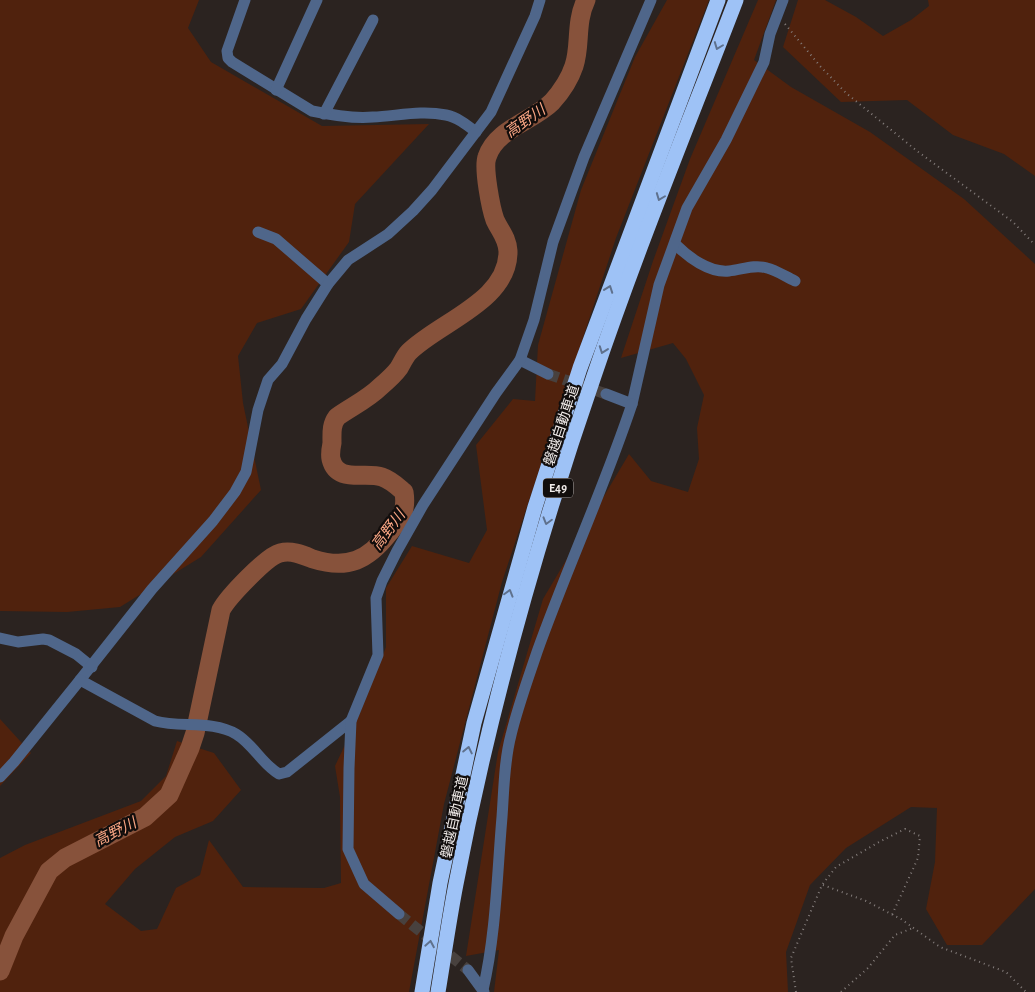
<svg xmlns="http://www.w3.org/2000/svg" width="1035" height="992" font-family="'Alegreya Sans','Noto Sans JP',sans-serif">
<style>
.green{fill:#50220d}
.lines{fill:none;stroke-linecap:round;stroke-linejoin:round}
.river{stroke:#87523b;stroke-width:19}
.street-tunnel{stroke:#48413e;stroke-width:11;stroke-dasharray:11 5.5;stroke-linecap:butt}
.path{stroke:#857e7c;stroke-width:2;stroke-dasharray:1 4;stroke-linecap:butt}
.street{stroke:#4f668a;stroke-width:11}
.highway{stroke:#9ec2f6;stroke-width:15}
.oneway{stroke:#5f718d}
.labels{text-anchor:middle;stroke-width:4.5;stroke-linejoin:round;paint-order:stroke}
.shield{fill:#110d0c;stroke:#aca8a6;stroke-width:1}
.shield-label{font-size:12px;font-weight:bold;fill:#efeae8}
.street-label{font-size:14px;fill:#efeae8;stroke:#110d0c}
.water-label{font-size:15px;font-style:italic;fill:#faa684;stroke:#110d0c}
</style>
<rect width="100%" height="100%" fill="#2b2320"/>
<g class="green">
<path d="M 0,0 L 199,0 L 188,28 L 211,62 L 322,126 L 429,124 L 355,204 L 349,242 L 301,309 L 257,323 L 238,356 L 243,403 L 261,490 L 201,557 L 120,607 L 67,612 L 0,611 Z"/>
<path d="M 667,0 L 709,0 L 616,238 L 502,582 L 444,804 L 409,992 L 0,992 L 0,858 L 25,845 L 141,801 L 166,776 L 177,741 L 214,753 L 241,790 L 213,821 L 175,837 L 135,869 L 105,904 L 141,931 L 157,929 L 176,888 L 200,875 L 209,840 L 243,887 L 324,888 L 341,883 L 340,797 L 335,766 L 360,713 L 386,647 L 386,588 L 412,546 L 469,563 L 487,530 L 476,445 L 513,399 L 535,401 L 538,345 L 581,190 L 635,57 Z"/>
<path d="M 758,0 L 776,0 L 754,60 L 791,87 L 870,132 L 964,199 L 1035,264 L 1035,889 L 982,945 L 947,945 L 926,909 L 935,862 L 937,808 L 911,807 L 846,848 L 810,885 L 786,952 L 788,992 L 494,992 L 499,950 L 466,956 L 498,752 L 543,599 L 629,454 L 651,481 L 688,492 L 699,459 L 697,428 L 704,395 L 686,359 L 673,343 L 621,358 L 653,261 L 690,159 Z"/>
<path d="M 798,0 L 825,0 L 856,17 L 883,36 L 911,20 L 929,6 L 928,0 L 1035,0 L 1035,176 L 1004,154 L 953,135 L 907,100 L 841,102 L 783,47 Z"/>
<path d="M 0,719 L 31,753 L 0,786 Z"/>
</g>
<g class="lines">
<path class="river" d="M 0,971 L 14,936 L 49,871 L 65,858 L 145,817 L 169,795 L 190,748 L 195,733 L 221,610 C 228,597 267,556 280,553 C 292,550 303,555 313,559 C 348,570 368,560 389,533 C 401,518 407,512 404,492 C 397,486 391,480 382,477 C 365,471 337,484 331,459 C 330,454 331,448 332,443 C 332,433 331,425 337,417 C 351,407 368,399 380,387 C 387,381 394,375 399,368 C 402,363 405,356 409,352 C 439,322 509,301 508,251 C 507,237 500,231 495,220 C 491,209 483,168 487,157 C 496,129 533,121 552,102 C 561,92 570,78 574,66 C 581,45 575,23 586,0"/>
<g class="street-tunnel">
<path d="M 548,374 L 606,394"/>
<path d="M 399,914 L 468,970"/>
</g>
<g class="path">
<path d="M 785,24 L 820,66 L 846,93 L 917,151 L 1013,222 L 1035,245"/>
<path d="M 823,885 L 866,901 L 901,919 L 940,947 L 1006,972 L 1026,992"/>
<path d="M 796,992 L 791,958 L 822,885 L 836,867 L 881,841 L 905,829 L 920,836 L 918,858 L 892,915"/>
<path d="M 841,992 L 868,968 L 895,935 L 913,928"/>
</g>
<g class="street">
<path d="M 245,0 L 227,51 L 228,58 L 232,62 L 312,111 C 331,115 353,119 373,117 C 397,116 421,110 446,115 C 457,117 467,125 476,132"/>
<path d="M 276,90 L 317,0"/>
<path d="M 324,114 L 373,20"/>
<path d="M 258,232 L 276,239 L 328,284"/>
<path d="M 675,244 C 688,257 709,273 729,271 C 741,270 754,264 767,268 C 776,270 786,277 795,281"/>
<path d="M 520,360 L 548,374"/>
<path d="M 606,394 L 632,404 L 659,285 L 687,208 L 726,140 L 764,62 L 770,34 L 783,0"/>
<path d="M 0,638 L 18,642 L 43,639 L 49,640 L 76,654 L 92,667"/>
<path d="M 80,680 L 152,589 L 213,521 L 235,492 L 246,472 L 258,410 L 268,380 L 282,364 L 306,319 L 328,284 L 348,260 L 388,234 L 413,211 L 432,190 L 491,112 L 535,16 L 540,0"/>
<path d="M 0,777 L 14,762 L 80,680 L 155,721 C 181,728 212,720 236,734 C 253,744 262,764 279,774 L 287,772 L 351,721"/>
<path d="M 399,914 L 364,884 L 348,849 L 349,768 L 351,721 L 378,655 L 376,598 L 382,581 L 397,551 L 423,505 L 496,393 L 520,360 L 534,320 L 553,242 L 584,157 L 651,0"/>
<path d="M 468,970 L 484,992"/>
<path d="M 483,990 C 496,934 497,875 502,817 C 504,790 504,761 511,735 C 518,706 528,679 537,652 C 567,568 604,488 632,404"/>
</g>
<g class="highway">
<path d="M 422,992 L 440,883 L 474,723 L 535,507 L 580,368 L 718,0"/>
<path d="M 438,992 C 444,956 449,920 456,884 C 489,712 537,541 594,376 C 637,249 688,125 736,0"/>
</g>
</g>
<defs><path id="oneway-chevron" d="M-2-3.5L2.5 0L-2 3.5" fill="none" stroke-width="1.6" stroke-linecap="round" stroke-linejoin="round" transform="scale(1.25)"/></defs>
<g class="oneway">
<use href="#oneway-chevron" transform="translate(718 46) rotate(111)"/>
<use href="#oneway-chevron" transform="translate(660 197) rotate(111)"/>
<use href="#oneway-chevron" transform="translate(609 289) rotate(-70)"/>
<use href="#oneway-chevron" transform="translate(603 350) rotate(110)"/>
<use href="#oneway-chevron" transform="translate(547 521) rotate(106)"/>
<use href="#oneway-chevron" transform="translate(509 593) rotate(-74)"/>
<use href="#oneway-chevron" transform="translate(468 750) rotate(-78)"/>
<use href="#oneway-chevron" transform="translate(430 944) rotate(-80)"/>
</g>
<g class="labels">
<rect class="shield" x="543" y="478.5" width="30" height="19" rx="4"/>
<g class="shield-label">
<text x="558" y="492">E49</text>
</g>
<g class="street-label">
<text transform="translate(561 425) rotate(-72)" y="5">磐越自動車道</text>
<text transform="translate(454 817) rotate(-78)" y="5">磐越自動車道</text>
</g>
<g class="water-label">
<text transform="translate(525 121) rotate(-35)" y="5">高野川</text>
<text transform="translate(388 530) rotate(-53)" y="5">高野川</text>
<text transform="translate(115 832) rotate(-27)" y="5">高野川</text>
</g>
</g>
</svg>
